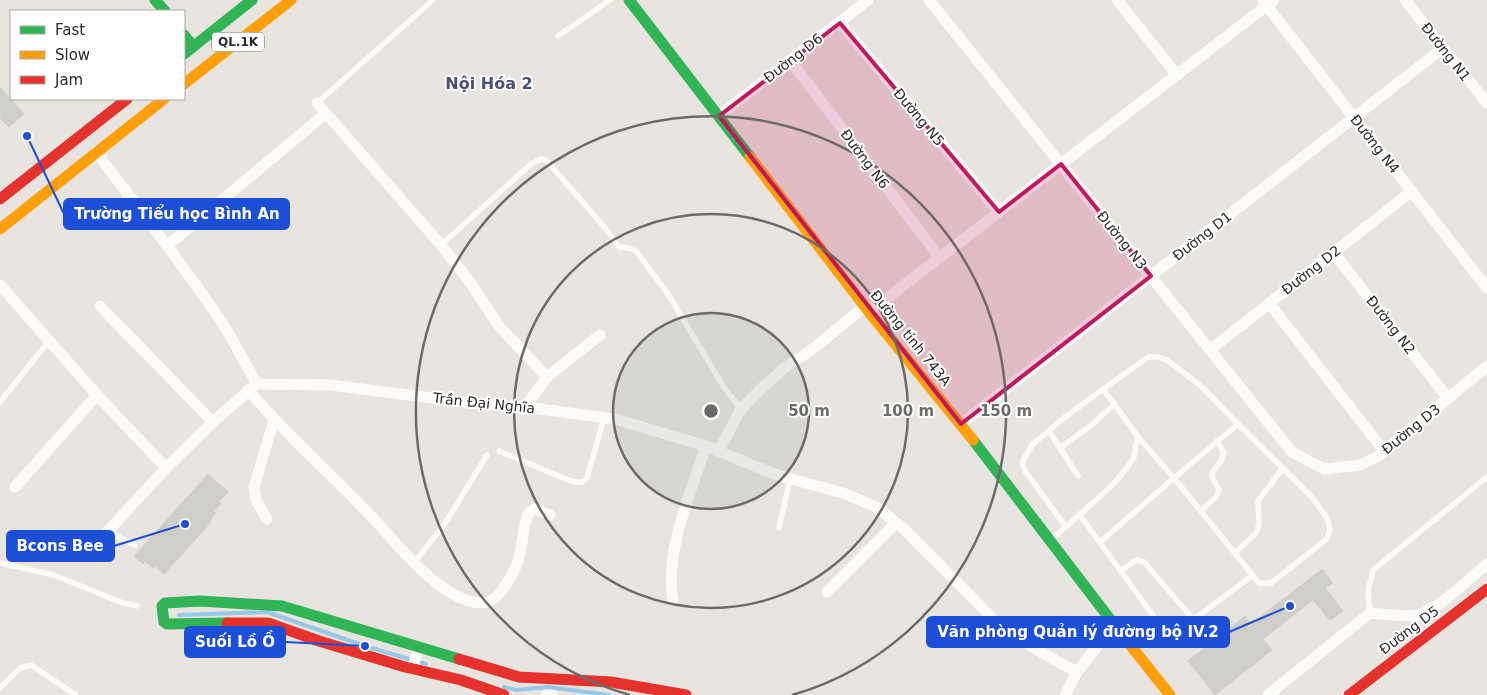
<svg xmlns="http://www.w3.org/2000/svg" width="1487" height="695" font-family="'DejaVu Sans',sans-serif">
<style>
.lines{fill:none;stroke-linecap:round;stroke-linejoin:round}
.stream{stroke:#97c8e5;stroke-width:4}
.building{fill:#d0cecb;stroke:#d3d0cc}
.lane{stroke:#fcfbfa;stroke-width:5.5}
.street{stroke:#fcfbfa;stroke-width:11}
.fast{stroke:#30b455;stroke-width:11}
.slow{stroke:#ff9f0a;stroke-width:11}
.jam{stroke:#e5322d;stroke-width:11}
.marked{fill:#c2185b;fill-opacity:0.2;stroke:#c2185b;stroke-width:4;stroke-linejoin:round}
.ring{fill:none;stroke:#6c6b69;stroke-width:2.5}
.labels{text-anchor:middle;stroke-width:4;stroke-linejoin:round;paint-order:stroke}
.shield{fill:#fff;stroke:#696969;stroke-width:1}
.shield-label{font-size:12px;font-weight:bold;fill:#292929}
.street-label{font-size:14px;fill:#292929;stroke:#fff}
.quarter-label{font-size:16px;font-weight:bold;fill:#4c4f77;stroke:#fff}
.centre{fill:#6c6b69;stroke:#fff;stroke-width:2.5}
.ring-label{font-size:15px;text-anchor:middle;font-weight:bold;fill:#6c6b69;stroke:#fff;stroke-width:4;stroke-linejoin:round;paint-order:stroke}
.leader{fill:none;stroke:#1d4ed8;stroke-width:2}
.callout-dot{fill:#1d4ed8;stroke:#fff;stroke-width:2}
.callout{fill:#1d4ed8;stroke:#1d4ed8;stroke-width:2}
.callout-label{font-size:15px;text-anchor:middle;font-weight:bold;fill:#fff}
</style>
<rect width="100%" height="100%" fill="#e8e5e0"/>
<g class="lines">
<g class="stream">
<path d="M 179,615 L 267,612 L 365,646 L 426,664"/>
<path d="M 504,687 L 516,690 L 548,687 L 609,695"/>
</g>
</g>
<g class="building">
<path d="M 0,87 L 24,114 L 9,127 L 0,118 Z"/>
<path d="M 208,474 L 228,492 L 219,502 L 221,504 L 214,511 L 216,513 L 210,520 L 211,521 L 206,528 L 164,574 L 155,566 L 153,568 L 145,561 L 143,564 L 134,556 Z"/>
<path d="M 1322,569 L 1333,583 L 1325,588 L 1343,611 L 1330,621 L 1313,600 L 1263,639 L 1272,650 L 1215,695 L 1188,661 L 1245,616 L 1251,624 Z"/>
</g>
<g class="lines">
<g class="lane">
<path d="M 558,36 L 610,0"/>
<path d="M 317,103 L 433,0"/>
<path d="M 441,245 L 531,164 L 541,159 L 546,160 L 606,229 L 619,247 L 628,248 L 636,251 L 668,294 L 725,389 L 741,409"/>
<path d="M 1103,389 L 1139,438"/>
<path d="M 0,402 L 49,341"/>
<path d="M 1049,431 L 1060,448"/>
<path d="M 499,451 L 573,482 L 582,482 L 587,478 L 604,418"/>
<path d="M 1078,476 L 1060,448 L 1089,427 L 1115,404"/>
<path d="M 1201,511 L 1216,497 L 1219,490 L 1213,479 L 1212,473 L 1221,461 L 1224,453 L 1217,441"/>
<path d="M 1079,514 L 1163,629 L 1168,633 L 1177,632 L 1253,575"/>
<path d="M 779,528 L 790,479"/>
<path d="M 107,531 L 135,545"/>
<path d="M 1052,539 C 1072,521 1094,503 1113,484 C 1121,476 1127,468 1133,459 C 1137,452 1133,445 1139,438 L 1174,478 L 1238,424 L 1201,386 L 1167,360 L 1158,357 L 1148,357 L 1065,417 L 1032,445 L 1022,462 L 1025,471 L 1066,527"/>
<path d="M 1100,542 L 1174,478 L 1259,583 L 1271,583 L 1327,539 L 1330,529 L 1327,518 L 1312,497 L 1238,424"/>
<path d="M 1235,553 L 1257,532 L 1259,523 L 1258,501 L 1283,468"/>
<path d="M 0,563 L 54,575 L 120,602 L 137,606"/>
<path d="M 414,563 L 446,522 L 487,455"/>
<path d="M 1122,570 L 1136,560 L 1144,562 L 1193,619"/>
<path d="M 1370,613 L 1368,592 L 1373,570 L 1487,477"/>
<path d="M 0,688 L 20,668 L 31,665 L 76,695"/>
</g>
<g class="street">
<path d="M 929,0 L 1292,452 L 1324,469 L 1360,465 L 1377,457 L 1487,366"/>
<path d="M 1117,0 L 1177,75"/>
<path d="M 1405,0 L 1487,103"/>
<path d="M 1263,1 L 1487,288"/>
<path d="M 840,23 L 999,212"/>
<path d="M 790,60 L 940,258"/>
<path d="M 317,103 L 441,245 L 470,282 L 499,326 L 547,377 L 525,407"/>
<path d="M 719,116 L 868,0"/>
<path d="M 96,152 C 138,207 180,261 219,318 C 233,339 244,362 257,384"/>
<path d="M 168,245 L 325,114"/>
<path d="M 1333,252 L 1448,398"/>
<path d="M 0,285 L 97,395 L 166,468"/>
<path d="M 1269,303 L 1384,451"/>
<path d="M 100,306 L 213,422"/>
<path d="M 869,312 L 1274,0"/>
<path d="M 1210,350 L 1412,191"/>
<path d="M 547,377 L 600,335"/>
<path d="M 257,384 L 331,385 L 471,403 L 525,407 L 615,419 L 706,446 L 777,475 L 846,494 L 878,508 L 905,530 L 999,625 L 1037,650 L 1077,672"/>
<path d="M 248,390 C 287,435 331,474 372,517 C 392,538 410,562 433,580 C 446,591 470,607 488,602 C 501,598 516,570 519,557 C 523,543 523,529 527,516 L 530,512 L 535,509 L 550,515"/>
<path d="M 961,424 L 1443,48"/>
<path d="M 718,452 L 741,409 L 763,387 L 783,369 L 814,348 L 865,306"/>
<path d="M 15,487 L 97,395"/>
<path d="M 267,519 L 256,500 L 254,487 L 274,420"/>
<path d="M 97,543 L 166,468 L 213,422 L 254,386"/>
<path d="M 827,592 L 896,523"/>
<path d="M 673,600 C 664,554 691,491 706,446"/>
<path d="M 412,669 L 419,648"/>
<path d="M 546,695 L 552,695"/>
<path d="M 1065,695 L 1077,672 L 1114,625"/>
<path d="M 1268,695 L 1370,613 C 1385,614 1402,617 1417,615 C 1436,612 1471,577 1487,564"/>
</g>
<g class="fast">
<path d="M 155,0 L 165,11"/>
<path d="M 629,0 L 750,157"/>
<path d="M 184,35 L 193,46"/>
<path d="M 184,54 L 252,0"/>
<path d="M 973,440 L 1123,636"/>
<path d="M 227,623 L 167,624 L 164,622 L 162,606 L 165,603 L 200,601 L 282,606 L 459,659"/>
</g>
<g class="slow">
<path d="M 184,84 L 291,0"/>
<path d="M 750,157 L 869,312 L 973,440"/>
<path d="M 0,229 L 164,99"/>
<path d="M 1123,636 L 1170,695"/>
</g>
<g class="jam">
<path d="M 0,199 L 127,99"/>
<path d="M 227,623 L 268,623 L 319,641 L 405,667 L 461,680 L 504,695"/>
<path d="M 459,659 L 519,677 L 611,682 L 686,695"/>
<path d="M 1349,695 L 1487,589"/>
</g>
</g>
<path class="marked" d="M 840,23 L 999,212 L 1061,164 L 1151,276 L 961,424 L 719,116 Z"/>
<circle cx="711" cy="411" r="98" fill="#6c6b69" fill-opacity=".12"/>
<g class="ring">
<circle cx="711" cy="411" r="98"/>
<circle cx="711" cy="411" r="197"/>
<path d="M630 695A295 295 0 1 1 792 695"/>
</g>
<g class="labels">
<rect class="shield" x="212" y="32.5" width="52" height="19" rx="4"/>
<g class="shield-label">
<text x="238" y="46">QL.1K</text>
</g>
<g class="street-label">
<text transform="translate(1446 52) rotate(52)" y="5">Đường N1</text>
<text transform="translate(793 58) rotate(-38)" y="5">Đường D6</text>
<text transform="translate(919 117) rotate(50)" y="5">Đường N5</text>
<text transform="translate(1375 144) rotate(52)" y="5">Đường N4</text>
<text transform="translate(865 159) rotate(53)" y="5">Đường N6</text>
<text transform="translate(1202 236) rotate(-38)" y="5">Đường D1</text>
<text transform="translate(1122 240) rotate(51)" y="5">Đường N3</text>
<text transform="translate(1311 270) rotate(-38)" y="5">Đường D2</text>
<text transform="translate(1391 325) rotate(52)" y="5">Đường N2</text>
<text transform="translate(911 338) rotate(51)" y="5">Đường tỉnh 743A</text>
<text transform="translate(484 403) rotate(6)" y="5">Trần Đại Nghĩa</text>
<text transform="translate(1411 429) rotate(-39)" y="5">Đường D3</text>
<text transform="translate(1409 630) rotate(-37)" y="5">Đường D5</text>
</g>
<g class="quarter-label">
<text x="489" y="89">Nội Hóa 2</text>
</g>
</g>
<circle cx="711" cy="411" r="8" class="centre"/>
<g class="ring-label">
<text x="809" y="416">50 m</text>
<text x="908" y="416">100 m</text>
<text x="1006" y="416">150 m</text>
</g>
<path class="leader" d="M27 136L64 214M185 524L114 546M1290 606L1229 632M365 646L285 642"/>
<g class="callout-dot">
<circle cx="27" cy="136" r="5"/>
<circle cx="185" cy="524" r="5"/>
<circle cx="1290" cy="606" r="5"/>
<circle cx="365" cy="646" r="5"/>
</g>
<g class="callout">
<rect x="64" y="199" width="225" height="30" rx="5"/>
<rect x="7" y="531" width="107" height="30" rx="5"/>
<rect x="927" y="617" width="302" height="30" rx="5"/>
<rect x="185" y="627" width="100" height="30" rx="5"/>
</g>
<g class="callout-label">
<text x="177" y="219">Trường Tiểu học Bình An</text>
<text x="60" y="551">Bcons Bee</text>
<text x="1078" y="637">Văn phòng Quản lý đường bộ IV.2</text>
<text x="235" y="647">Suối Lồ Ồ</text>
</g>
<rect x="10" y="10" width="175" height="90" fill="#ffffff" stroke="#a9a9a9"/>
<rect x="20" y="26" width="25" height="8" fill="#30b455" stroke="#a9a9a9"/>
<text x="55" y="35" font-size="15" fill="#292929">Fast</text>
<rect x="20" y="51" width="25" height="8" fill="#ff9f0a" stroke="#a9a9a9"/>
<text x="55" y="60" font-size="15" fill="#292929">Slow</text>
<rect x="20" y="76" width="25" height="8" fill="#e5322d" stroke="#a9a9a9"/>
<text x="55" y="85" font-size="15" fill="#292929">Jam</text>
</svg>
